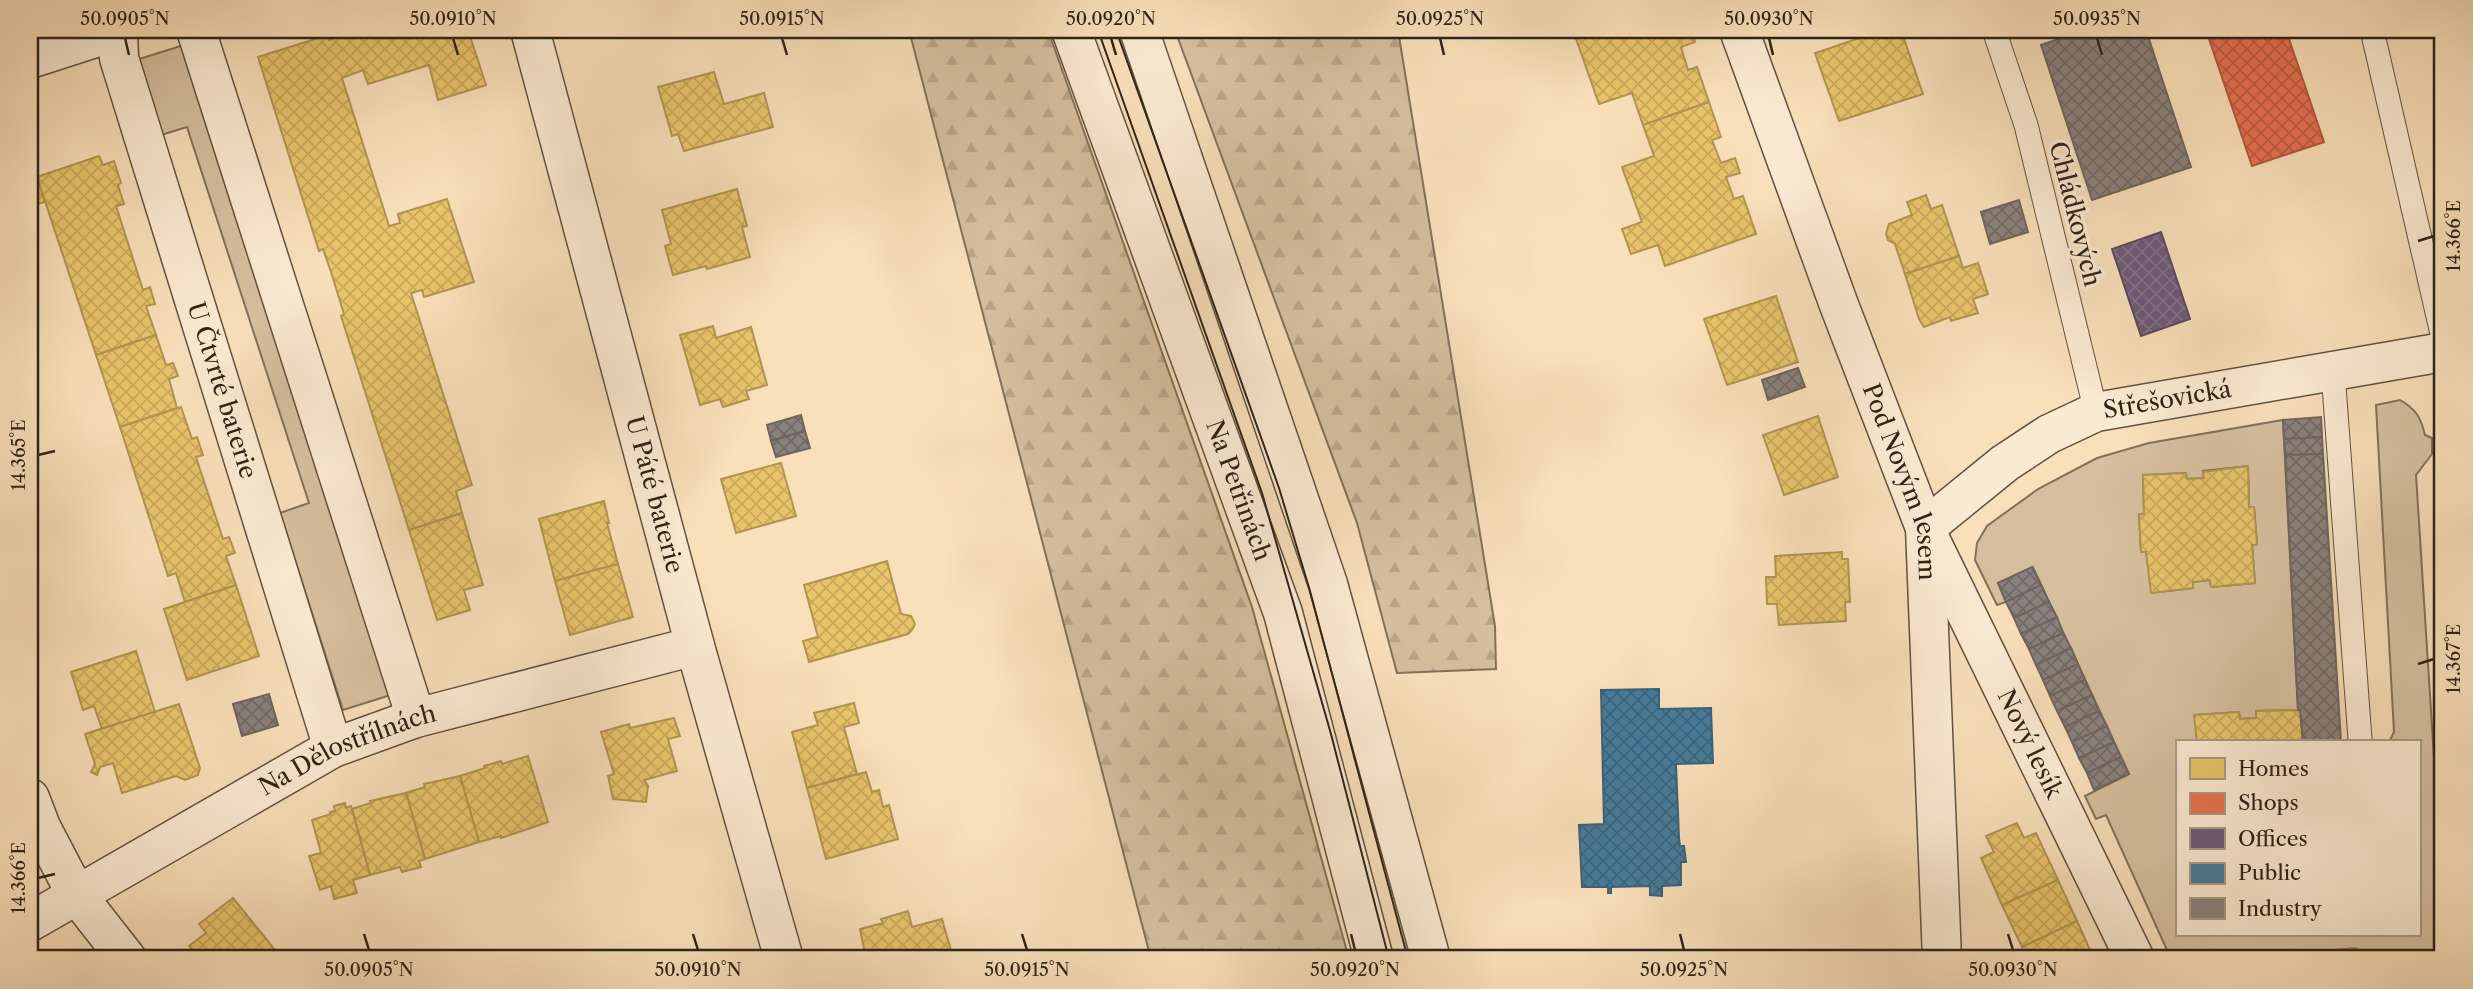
<svg xmlns="http://www.w3.org/2000/svg" width="2473" height="989" font-family="'Libre Caslon Text',serif">
<style>
.grass{fill:#d6bf9e;stroke:#82715a;stroke-width:2;fill-rule:evenodd}
.forest{fill:url(#forest-firs);stroke:#82715a;stroke-width:2}
.homes{fill:url(#homes-cross-hatch);stroke:#b19451;stroke-width:2}
.shops{fill:url(#shops-cross-hatch);stroke:#b05840;stroke-width:2}
.offices{fill:url(#offices-cross-hatch);stroke:#5a495c;stroke-width:2}
.public{fill:url(#public-cross-hatch);stroke:#3e6175;stroke-width:2}
.industry{fill:url(#industry-cross-hatch);stroke:#6e655e;stroke-width:2}
.lines{fill:none;stroke-linecap:round;stroke-linejoin:round}
.service-casing{stroke:#615240;stroke-width:25}
.minor-casing{stroke:#615240;stroke-width:41}
.tertiary-casing{stroke:#615240;stroke-width:41}
.service{stroke:#fbead2;stroke-width:23}
.minor{stroke:#fbead2;stroke-width:38}
.tertiary{stroke:#fbead2;stroke-width:38}
.tram{stroke:#2e2317;stroke-width:2}
.ticks{fill:none;stroke:#2e2317;stroke-width:2.5}
.labels{text-anchor:middle;stroke-width:7;stroke-linejoin:round;paint-order:stroke}
.street-label{font-size:24px;fill:#2e2317;stroke:#fbead2}
.neatline{fill:none;stroke:#2e2317;stroke-width:2.5}
.ticks-label{font-size:18px;text-anchor:middle;fill:#2e2317}
</style>
<defs>
<pattern id="forest-firs" width="22" height="20" patternUnits="userSpaceOnUse" patternTransform="scale(1.75)"><rect width="22" height="20" fill="#d6bf9e"/><path d="M5 1l3.5 6h-7zM16 11l3.5 6h-7z" fill="#b8a487"/></pattern>
<pattern id="homes-cross-hatch" width="8" height="8" patternUnits="userSpaceOnUse" patternTransform="scale(1.75)"><rect width="8" height="8" fill="#e9c46a"/><path d="M0 0l8 8M0 8l8-8" fill="none" stroke="#c8a85b"/></pattern>
<pattern id="shops-cross-hatch" width="8" height="8" patternUnits="userSpaceOnUse" patternTransform="scale(1.75)"><rect width="8" height="8" fill="#e76f51"/><path d="M0 0l8 8M0 8l8-8" fill="none" stroke="#bc5b42"/></pattern>
<pattern id="offices-cross-hatch" width="8" height="8" patternUnits="userSpaceOnUse" patternTransform="scale(1.75)"><rect width="8" height="8" fill="#6d597a"/><path d="M0 0l8 8M0 8l8-8" fill="none" stroke="#82728a"/></pattern>
<pattern id="public-cross-hatch" width="8" height="8" patternUnits="userSpaceOnUse" patternTransform="scale(1.75)"><rect width="8" height="8" fill="#457b9d"/><path d="M0 0l8 8M0 8l8-8" fill="none" stroke="#3a647f"/></pattern>
<pattern id="industry-cross-hatch" width="8" height="8" patternUnits="userSpaceOnUse" patternTransform="scale(1.75)"><rect width="8" height="8" fill="#8a817c"/><path d="M0 0l8 8M0 8l8-8" fill="none" stroke="#716965"/></pattern>
</defs>
<rect width="100%" height="100%" fill="#f9dfba"/>
<filter id="stains"><feTurbulence type="fractalNoise" baseFrequency=".00286" numOctaves="4"/><feColorMatrix values="0 0 0 0 .2 0 0 0 0 .09 0 0 0 0 .02 0 0 0 .5 -.17"/></filter>
<radialGradient id="worn" r=".72"><stop offset=".6" stop-color="#630" stop-opacity="0"/><stop offset="1" stop-color="#630" stop-opacity=".3"/></radialGradient>
<g class="grass">
<path d="M 187,44 L 397,693 L 343,710 L 280,513 L 309,503 L 187,127 L 158,136 L 133,61 Z"/>
<path d="M 2400,400 C 2416,409 2421,418 2425,435 L 2432,438 L 2432,454 L 2416,475 L 2443,900 L 2443,959 L 2358,959 L 2356,948 L 2313,952 L 2313,959 L 2296,959 L 2295,953 L 2250,955 L 2250,959 L 2171,959 L 2106,815 L 2096,819 L 2085,796 L 2129,774 L 2033,567 L 1998,583 L 2006,602 L 1997,605 L 1975,560 L 1977,543 L 1987,526 L 2038,489 L 2097,458 L 2149,443 L 2283,420 L 2298,710 L 2256,711 L 2256,718 L 2240,719 L 2239,712 L 2195,715 L 2197,742 L 2177,742 L 2177,935 L 2419,935 L 2419,742 L 2389,742 L 2394,732 L 2376,405 ZM 2248,466 L 2249,507 L 2254,507 L 2257,544 L 2252,545 L 2255,583 L 2211,587 L 2210,580 L 2193,582 L 2193,588 L 2152,593 L 2146,552 L 2141,552 L 2139,515 L 2144,514 L 2143,475 L 2185,473 L 2187,479 L 2204,478 L 2203,471 Z"/>
</g>
<g class="forest">
<path d="M 909,30 L 1048,30 L 1252,607 L 1349,959 L 1151,959 Z"/>
<path d="M 1175,30 L 1398,30 L 1495,626 L 1496,669 L 1397,673 L 1357,523 Z"/>
</g>
<g class="homes">
<path d="M 350,30 L 468,30 L 486,85 L 438,100 L 429,65 L 368,84 L 363,70 L 342,78 L 389,226 L 400,223 L 398,214 L 447,199 L 474,282 L 424,297 L 422,290 L 411,293 L 472,485 L 456,491 L 462,513 L 409,530 L 341,316 L 344,314 L 331,272 L 323,249 L 319,251 L 258,57 L 328,35 L 329,40 L 351,33 Z"/>
<path d="M 1593,30 L 1675,30 L 1675,32 L 1691,30 L 1695,42 L 1681,47 L 1688,70 L 1697,67 L 1709,102 L 1643,125 L 1632,93 L 1599,104 L 1575,36 Z"/>
<path d="M 1883,30 L 1901,30 L 1923,94 L 1839,121 L 1815,53 Z"/>
<path d="M 714,72 L 724,104 L 764,93 L 773,127 L 684,151 L 678,134 L 672,136 L 658,87 Z"/>
<path d="M 1709,102 L 1721,137 L 1712,140 L 1721,163 L 1735,158 L 1740,173 L 1726,177 L 1734,199 L 1743,196 L 1756,234 L 1665,266 L 1658,245 L 1631,254 L 1622,229 L 1642,222 L 1622,167 L 1654,156 L 1643,125 Z"/>
<path d="M 30,156 L 45,202 L 30,206 Z"/>
<path d="M 99,156 L 103,165 L 114,161 L 121,183 L 118,185 L 124,204 L 116,206 L 143,290 L 150,287 L 155,304 L 146,306 L 156,335 L 96,355 L 37,177 Z"/>
<path d="M 737,189 L 747,226 L 742,227 L 750,257 L 707,269 L 706,266 L 673,275 L 665,246 L 671,244 L 662,210 Z"/>
<path d="M 1926,195 L 1931,209 L 1942,205 L 1959,256 L 1905,274 L 1895,244 L 1888,240 L 1886,234 L 1889,224 L 1912,215 L 1907,202 Z"/>
<path d="M 1959,256 L 1963,268 L 1978,263 L 1988,294 L 1973,299 L 1978,313 L 1951,321 L 1950,317 L 1924,327 L 1919,319 L 1905,274 Z"/>
<path d="M 1776,296 L 1798,362 L 1727,385 L 1704,319 Z"/>
<path d="M 713,326 L 716,338 L 751,327 L 767,385 L 746,391 L 749,399 L 723,407 L 720,399 L 700,405 L 680,335 Z"/>
<path d="M 156,335 L 166,365 L 173,363 L 178,376 L 169,379 L 177,408 L 120,427 L 96,355 Z"/>
<path d="M 181,407 L 192,439 L 197,437 L 203,455 L 196,457 L 223,539 L 229,537 L 235,553 L 226,556 L 236,585 L 185,602 L 176,573 L 168,576 L 120,427 Z"/>
<path d="M 1818,416 L 1838,477 L 1784,495 L 1763,435 Z"/>
<path d="M 781,463 L 796,516 L 736,533 L 721,479 Z"/>
<path d="M 2248,466 L 2249,507 L 2254,507 L 2257,545 L 2252,545 L 2255,583 L 2211,587 L 2210,580 L 2193,582 L 2193,588 L 2151,593 L 2146,552 L 2141,552 L 2139,514 L 2144,514 L 2143,475 L 2186,473 L 2187,479 L 2204,478 L 2203,472 Z"/>
<path d="M 604,501 L 609,523 L 607,523 L 618,564 L 555,581 L 539,519 Z"/>
<path d="M 462,513 L 483,585 L 464,590 L 470,610 L 437,620 L 409,530 Z"/>
<path d="M 1842,552 L 1842,559 L 1848,559 L 1850,602 L 1845,602 L 1846,621 L 1779,625 L 1777,604 L 1767,604 L 1766,577 L 1776,577 L 1775,556 Z"/>
<path d="M 887,561 L 901,614 L 911,616 L 915,624 L 912,630 L 908,634 L 809,662 L 803,641 L 818,637 L 804,585 Z"/>
<path d="M 618,564 L 633,617 L 570,635 L 555,581 Z"/>
<path d="M 236,585 L 259,656 L 187,680 L 164,609 Z"/>
<path d="M 136,651 L 155,712 L 102,729 L 94,706 L 83,710 L 71,672 Z"/>
<path d="M 854,703 L 859,723 L 844,727 L 857,774 L 807,788 L 792,732 L 818,725 L 814,713 Z"/>
<path d="M 179,704 L 200,768 L 198,775 L 185,780 L 176,776 L 122,793 L 113,763 L 100,767 L 97,775 L 91,772 L 95,764 L 85,734 Z"/>
<path d="M 2300,710 L 2303,742 L 2197,742 L 2194,715 L 2239,712 L 2240,719 L 2256,718 L 2256,711 Z"/>
<path d="M 674,718 L 680,736 L 668,739 L 677,771 L 644,780 L 648,786 L 646,802 L 613,799 L 608,776 L 614,774 L 601,732 L 629,724 L 630,728 Z"/>
<path d="M 528,756 L 548,822 L 501,838 L 501,836 L 479,842 L 460,776 L 485,768 L 484,766 L 501,761 L 502,764 Z"/>
<path d="M 866,772 L 872,792 L 879,790 L 883,807 L 889,805 L 898,839 L 826,859 L 807,788 Z"/>
<path d="M 460,776 L 479,842 L 425,859 L 406,793 L 425,787 L 424,784 Z"/>
<path d="M 406,793 L 425,859 L 419,861 L 421,867 L 402,872 L 400,867 L 370,875 L 352,809 L 371,803 L 370,801 Z"/>
<path d="M 345,803 L 346,808 L 351,806 L 370,875 L 353,880 L 357,893 L 334,899 L 331,886 L 320,890 L 309,856 L 321,853 L 312,820 L 331,814 L 330,812 L 335,811 L 334,806 Z"/>
<path d="M 2017,823 L 2024,838 L 2036,833 L 2058,880 L 2002,905 L 1981,858 L 1994,852 L 1986,836 Z"/>
<path d="M 2058,880 L 2077,921 L 2022,947 L 2002,905 Z"/>
<path d="M 233,898 L 280,956 L 276,959 L 199,959 L 189,946 L 206,933 L 199,924 Z"/>
<path d="M 908,911 L 912,927 L 942,919 L 953,957 L 975,950 L 978,959 L 866,959 L 860,929 L 883,923 L 881,919 Z"/>
<path d="M 2077,921 L 2094,959 L 2027,959 L 2022,947 Z"/>
<path d="M 2357,948 L 2358,959 L 2313,959 L 2313,952 Z"/>
<path d="M 2296,953 L 2296,959 L 2250,959 L 2250,955 Z"/>
</g>
<path class="shops" d="M 2206,30 L 2286,30 L 2324,142 L 2252,166 Z"/>
<path class="offices" d="M 2161,232 L 2190,319 L 2141,336 L 2112,249 Z"/>
<path class="public" d="M 1659,689 L 1659,709 L 1711,708 L 1713,763 L 1676,764 L 1679,838 L 1680,846 L 1684,846 L 1686,862 L 1681,862 L 1681,885 L 1662,886 L 1662,896 L 1650,895 L 1650,886 L 1611,887 L 1611,893 L 1608,893 L 1608,887 L 1582,887 L 1579,825 L 1604,824 L 1601,690 Z"/>
<g class="industry">
<path d="M 2085,30 L 2146,30 L 2191,167 L 2092,200 L 2041,45 Z"/>
<path d="M 2019,200 L 2028,232 L 1990,244 L 1981,212 Z"/>
<path d="M 1798,368 L 1805,387 L 1768,400 L 1762,380 Z"/>
<path d="M 801,415 L 805,431 L 771,441 L 767,425 Z"/>
<path d="M 2321,417 L 2322,437 L 2284,439 L 2283,420 Z"/>
<path d="M 805,431 L 810,448 L 776,457 L 771,441 Z"/>
<path d="M 2322,437 L 2323,454 L 2285,455 L 2284,439 Z"/>
<path d="M 2323,454 L 2341,742 L 2303,742 L 2300,710 L 2298,710 L 2285,455 Z"/>
<path d="M 2032,567 L 2041,585 L 2006,602 L 1998,583 Z"/>
<path d="M 2041,585 L 2049,602 L 2014,618 L 2006,602 Z"/>
<path d="M 2049,602 L 2057,617 L 2021,634 L 2014,618 Z"/>
<path d="M 2057,617 L 2063,633 L 2029,649 L 2021,634 Z"/>
<path d="M 2063,633 L 2071,648 L 2036,665 L 2029,649 Z"/>
<path d="M 2071,648 L 2078,664 L 2043,680 L 2036,665 Z"/>
<path d="M 2078,664 L 2085,680 L 2050,696 L 2043,680 Z"/>
<path d="M 2085,680 L 2092,695 L 2057,711 L 2050,696 Z"/>
<path d="M 269,694 L 278,725 L 242,736 L 233,704 Z"/>
<path d="M 2092,695 L 2099,711 L 2065,727 L 2057,711 Z"/>
<path d="M 2099,711 L 2107,726 L 2072,742 L 2065,727 Z"/>
<path d="M 2107,726 L 2114,742 L 2079,758 L 2072,742 Z"/>
<path d="M 2114,742 L 2121,757 L 2087,773 L 2079,758 Z"/>
<path d="M 2121,757 L 2129,774 L 2094,790 L 2087,773 Z"/>
</g>
<g class="lines">
<defs>
<g id="service">
<path d="M 1994,30 L 2026,125 L 2096,412"/>
<path d="M 2372,30 L 2443,338"/>
<path d="M 2333,372 L 2360,739"/>
</g>
<g id="minor">
<path id="s1" d="M 118,30 L 119,58 L 333,748"/>
<path d="M 196,30 L 416,718"/>
<path id="s2" d="M 530,30 L 695,646 L 784,959"/>
<path id="s3" d="M 1739,30 L 1839,305 L 1925,528 L 1942,959"/>
<path d="M 30,59 L 120,30"/>
<path id="s4" d="M 1925,528 L 2005,463 L 2049,434 L 2096,412 L 2443,352"/>
<path id="s5" d="M 1930,539 L 2135,959"/>
<path d="M 30,798 L 41,827 L 76,894 L 127,959"/>
<path id="s6" d="M 30,922 L 333,748 L 416,718 L 695,646"/>
</g>
<g id="tertiary">
<path id="s7" d="M 1071,30 L 1283,613 L 1374,959"/>
<path d="M 1139,30 L 1328,584 L 1431,959"/>
</g>
</defs>
<use href="#service" class="service-casing"/>
<use href="#minor" class="minor-casing"/>
<use href="#tertiary" class="tertiary-casing"/>
<use href="#service" class="service"/>
<use href="#minor" class="minor"/>
<use href="#tertiary" class="tertiary"/>
<g class="tram">
<path d="M 1098,30 L 1262,493 L 1331,734 L 1389,959"/>
<path d="M 1116,30 L 1279,488 L 1310,591 L 1408,959"/>
</g>
</g>
<path class="ticks" d="M 125,38 L 129,55M 453,38 L 458,55M 782,38 L 787,55M 1111,38 L 1116,55M 1440,38 L 1444,55M 1769,38 L 1773,55M 2097,38 L 2102,55M 2418,241 L 2434,236M 38,455 L 55,451M 2418,664 L 2434,659M 38,878 L 55,874M 364,934 L 369,950M 693,934 L 698,950M 1022,934 L 1027,950M 1351,934 L 1355,950M 1680,934 L 1684,950M 2008,934 L 2013,950"/>
<g class="labels">
<g class="street-label">
<text transform="translate(2075 214) rotate(76)" y="8">Chládkových</text>
<text dy="8" stroke="none"><textPath href="#s1" startOffset="376">U Čtvrté baterie</textPath></text>
<text dy="8" stroke="none"><textPath href="#s4" startOffset="280">Střešovická</textPath></text>
<text dy="8" stroke="none"><textPath href="#s3" startOffset="481">Pod Novým lesem</textPath></text>
<text dy="8" stroke="none"><textPath href="#s7" startOffset="490">Na Petřinách</textPath></text>
<text dy="8" stroke="none"><textPath href="#s2" startOffset="481">U Páté baterie</textPath></text>
<text dy="8" stroke="none"><textPath href="#s5" startOffset="228">Nový lesík</textPath></text>
<text dy="8" stroke="none"><textPath href="#s6" startOffset="362">Na Dělostřílnách</textPath></text>
</g>
</g>
<rect width="2473" height="989" fill="none" stroke="#f9dfba" stroke-width="77"/>
<rect x="2176" y="740" width="245" height="196" fill="#fbead2" stroke="#a99a87" stroke-width="2"/>
<rect x="2190" y="758" width="35" height="21" fill="#e9c46a" stroke="#a99a87" stroke-width="2"/>
<text x="2238" y="776" font-size="21" fill="#2e2317">Homes</text>
<rect x="2190" y="793" width="35" height="21" fill="#e76f51" stroke="#a99a87" stroke-width="2"/>
<text x="2238" y="810" font-size="21" fill="#2e2317">Shops</text>
<rect x="2190" y="828" width="35" height="21" fill="#6d597a" stroke="#a99a87" stroke-width="2"/>
<text x="2238" y="846" font-size="21" fill="#2e2317">Offices</text>
<rect x="2190" y="863" width="35" height="21" fill="#457b9d" stroke="#a99a87" stroke-width="2"/>
<text x="2238" y="880" font-size="21" fill="#2e2317">Public</text>
<rect x="2190" y="898" width="35" height="21" fill="#8a817c" stroke="#a99a87" stroke-width="2"/>
<text x="2238" y="916" font-size="21" fill="#2e2317">Industry</text>
<rect x="38" y="38" width="2396" height="912" class="neatline"/>
<g class="ticks-label">
<text x="125" y="25">50.0905°N</text>
<text x="453" y="25">50.0910°N</text>
<text x="782" y="25">50.0915°N</text>
<text x="1111" y="25">50.0920°N</text>
<text x="1440" y="25">50.0925°N</text>
<text x="1769" y="25">50.0930°N</text>
<text x="2097" y="25">50.0935°N</text>
<text transform="translate(2454 236) rotate(-90)" y="6">14.366°E</text>
<text transform="translate(19 455) rotate(-90)" y="6">14.365°E</text>
<text transform="translate(2454 659) rotate(-90)" y="6">14.367°E</text>
<text transform="translate(19 878) rotate(-90)" y="6">14.366°E</text>
<text x="369" y="976">50.0905°N</text>
<text x="698" y="976">50.0910°N</text>
<text x="1027" y="976">50.0915°N</text>
<text x="1355" y="976">50.0920°N</text>
<text x="1684" y="976">50.0925°N</text>
<text x="2013" y="976">50.0930°N</text>
</g>
<rect width="100%" height="100%" filter="url(#stains)"/>
<rect width="100%" height="100%" fill="url(#worn)"/>
</svg>
